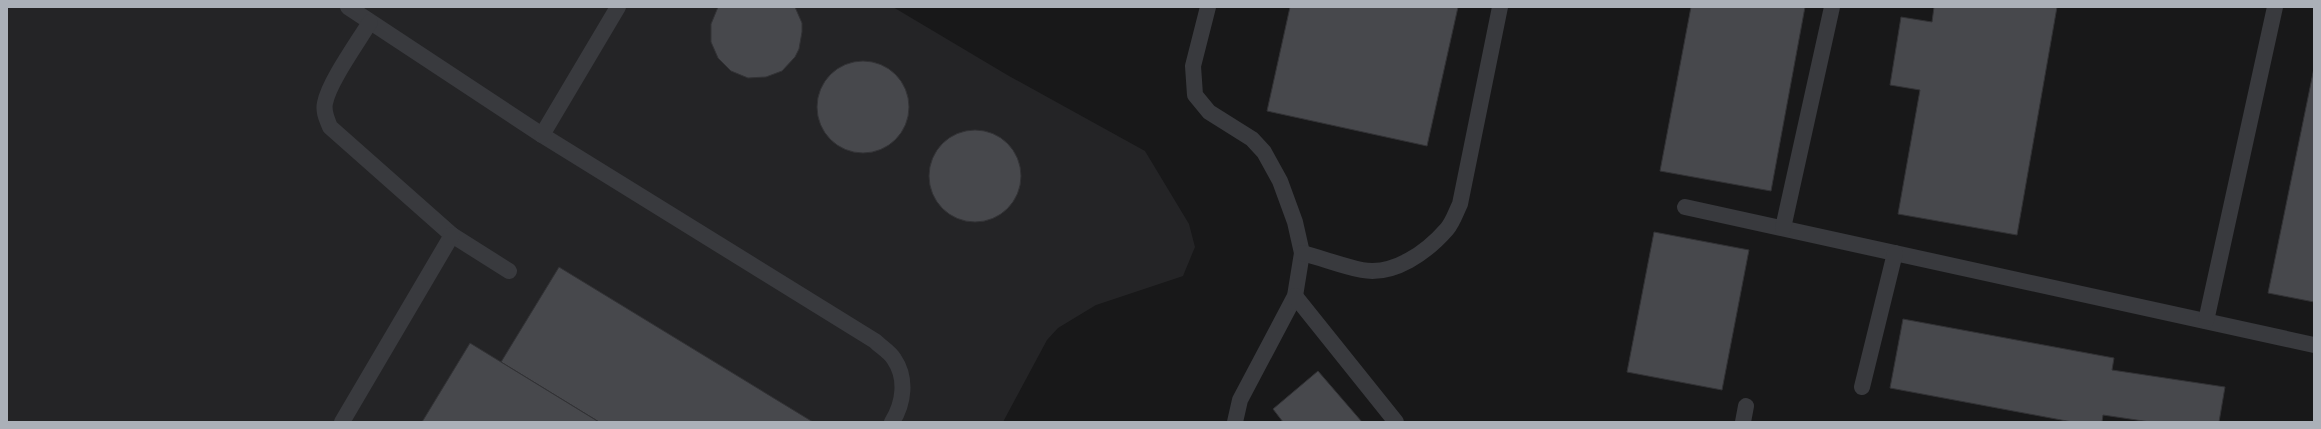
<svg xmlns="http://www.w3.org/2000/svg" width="2321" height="429" font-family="Manrope,sans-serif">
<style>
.built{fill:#242426}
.building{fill:#47484c;stroke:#323235}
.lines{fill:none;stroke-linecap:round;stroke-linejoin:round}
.lane{stroke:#393a3e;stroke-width:16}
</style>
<rect width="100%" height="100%" fill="#181819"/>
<path class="built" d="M 7,7 L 893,7 L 1009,76 L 1145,151 L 1189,224 L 1195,247 L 1183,276 L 1096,305 L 1058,328 L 1047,340 L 1003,422 L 7,422 Z"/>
<g class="building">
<path d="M 718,7 L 795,7 L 802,23 L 802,32 L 799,49 L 795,57 L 782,71 L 766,77 L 748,78 L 731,71 L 718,58 L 711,42 L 711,24 Z"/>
<path d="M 1290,7 L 1458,7 L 1427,146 L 1267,111 Z"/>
<path d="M 1691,7 L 1805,7 L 1771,191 L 1660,171 Z"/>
<path d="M 1934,7 L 2057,7 L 2017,235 L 1898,214 L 1920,90 L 1890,85 L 1901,17 L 1932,22 Z"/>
<circle cx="863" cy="107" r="46"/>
<path d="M 2314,68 L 2314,302 L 2268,293 Z"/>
<circle cx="975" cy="176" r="46"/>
<path d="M 1654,232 L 1749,250 L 1722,390 L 1627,372 Z"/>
<path d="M 559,267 L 813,422 L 599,422 L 501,362 Z"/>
<path d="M 1903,319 L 2114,358 L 2112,370 L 2225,387 L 2219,422 L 2150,422 L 2103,415 L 2102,422 L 2072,422 L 1890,388 Z"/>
<path d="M 470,343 L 501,362 L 599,422 L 422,422 Z"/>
<path d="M 1318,371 L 1362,422 L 1283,422 L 1273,409 Z"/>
</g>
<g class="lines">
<g class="lane">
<path d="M 348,7 L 542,135 L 875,341 C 881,347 890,352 894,359 C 907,378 904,403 892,422"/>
<path d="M 1208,7 L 1193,66 L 1195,95 L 1209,112 L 1252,139 L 1264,152 L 1280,181 L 1295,222 L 1302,253 L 1295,296 L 1240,400 L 1235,422"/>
<path d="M 370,22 C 358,42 329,82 325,103 C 323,112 327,119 330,127 L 452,235 L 509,271"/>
<path d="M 542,135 L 618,7"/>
<path d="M 1685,207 L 2314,345"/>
<path d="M 1783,228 L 1832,7"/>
<path d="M 1302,253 C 1322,258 1342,266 1362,270 C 1394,276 1427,252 1447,229 C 1453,222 1456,212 1460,204 L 1500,7"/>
<path d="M 1295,296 L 1396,422"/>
<path d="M 2206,321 L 2275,7"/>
<path d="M 1862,387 L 1895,253"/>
<path d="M 342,422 L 452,235"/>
<path d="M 1743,422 L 1746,406"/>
</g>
</g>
<rect width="2321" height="429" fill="none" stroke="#abb0b8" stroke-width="16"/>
</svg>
